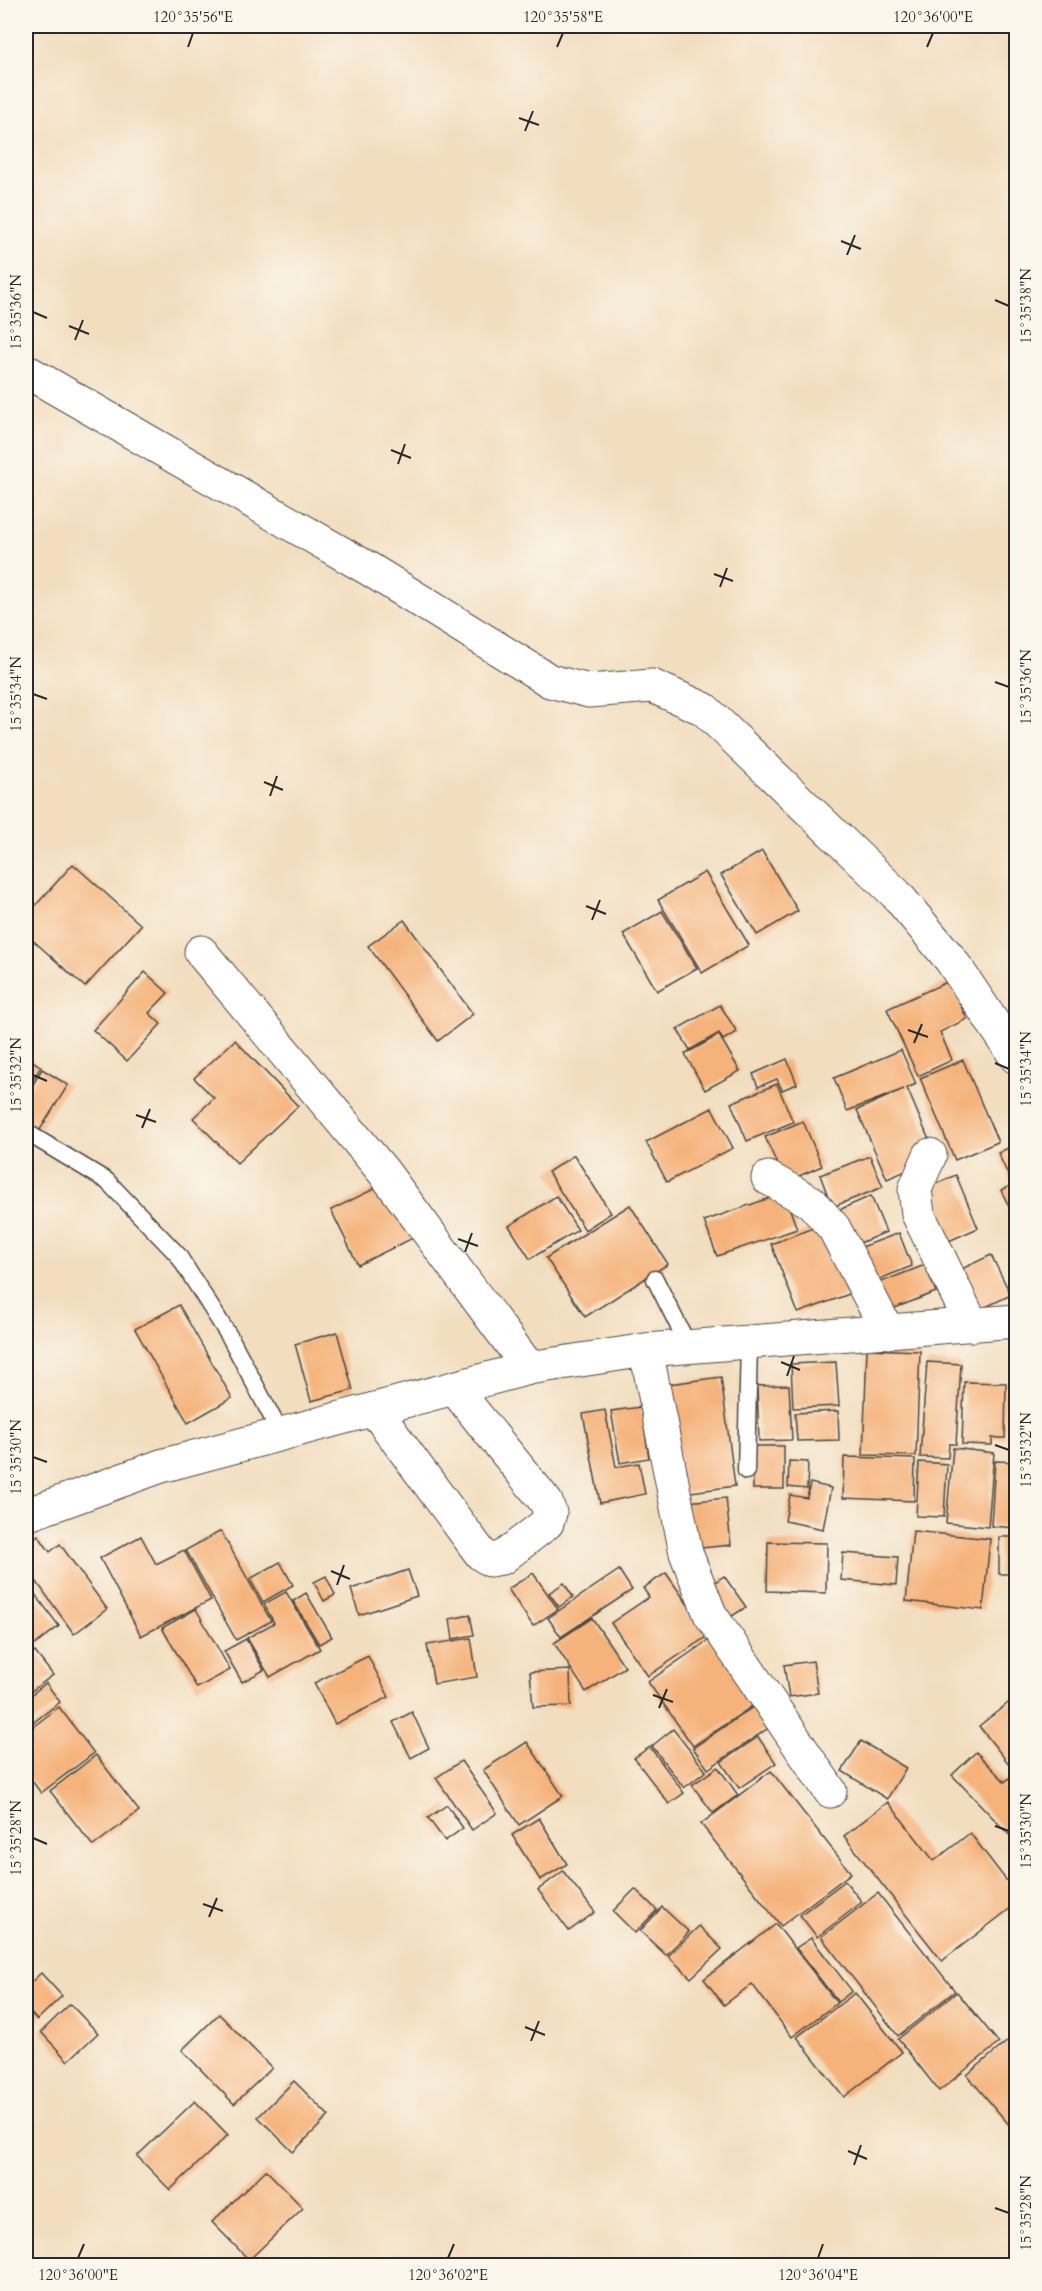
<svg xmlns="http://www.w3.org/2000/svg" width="1042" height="2291" font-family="Cardo,serif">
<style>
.building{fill:#f5b27a}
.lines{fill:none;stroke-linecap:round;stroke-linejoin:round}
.lane-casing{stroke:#494641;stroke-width:19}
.street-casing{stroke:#494641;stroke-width:35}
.secondary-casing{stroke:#494641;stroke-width:35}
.lane{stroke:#fff;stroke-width:16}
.street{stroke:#fff;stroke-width:33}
.secondary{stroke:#fff;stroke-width:33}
.ticks{fill:none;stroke:#2b2b2b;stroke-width:2}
.neatline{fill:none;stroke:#2b2b2b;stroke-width:2}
.ticks-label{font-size:15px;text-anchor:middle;fill:#2b2b2b}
</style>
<rect width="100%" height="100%" fill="#fbf7ec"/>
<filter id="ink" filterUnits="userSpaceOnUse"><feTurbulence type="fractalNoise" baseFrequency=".0167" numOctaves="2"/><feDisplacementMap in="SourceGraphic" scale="12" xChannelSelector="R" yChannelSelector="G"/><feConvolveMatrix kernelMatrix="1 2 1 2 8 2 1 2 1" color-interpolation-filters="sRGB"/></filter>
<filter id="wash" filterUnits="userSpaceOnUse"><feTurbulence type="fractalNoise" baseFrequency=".008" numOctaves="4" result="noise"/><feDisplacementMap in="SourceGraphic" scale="24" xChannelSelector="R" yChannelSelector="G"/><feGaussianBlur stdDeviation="1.35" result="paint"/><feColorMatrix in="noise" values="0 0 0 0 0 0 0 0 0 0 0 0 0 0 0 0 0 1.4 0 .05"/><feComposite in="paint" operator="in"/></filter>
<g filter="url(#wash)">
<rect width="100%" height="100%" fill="#f2ddbe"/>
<g id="blocks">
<g class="building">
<path d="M 762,851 L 798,911 L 757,935 L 721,875 Z"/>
<path d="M 73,864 L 141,925 L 85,987 L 26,934 L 26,916 Z"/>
<path d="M 705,872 L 749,945 L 702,973 L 658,900 Z"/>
<path d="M 662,911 L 697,968 L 657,991 L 623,934 Z"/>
<path d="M 404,920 L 473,1014 L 438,1041 L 368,946 Z"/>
<path d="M 145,972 L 168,993 L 149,1013 L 161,1024 L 127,1061 L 93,1030 Z"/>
<path d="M 949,981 L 967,1019 L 940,1032 L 952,1060 L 918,1076 L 887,1009 Z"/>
<path d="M 720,1005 L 737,1032 L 723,1040 L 719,1033 L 690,1050 L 677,1029 Z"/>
<path d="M 719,1035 L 740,1071 L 705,1090 L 685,1054 Z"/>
<path d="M 235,1040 L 298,1106 L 237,1163 L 193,1118 L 214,1098 L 194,1078 Z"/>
<path d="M 901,1050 L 916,1084 L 907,1088 L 932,1147 L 920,1165 L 887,1179 L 857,1110 L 904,1089 L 847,1111 L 834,1078 Z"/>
<path d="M 26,1056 L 41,1067 L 26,1090 Z"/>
<path d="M 787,1059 L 797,1084 L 782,1090 L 777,1079 L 758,1087 L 753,1074 Z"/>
<path d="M 963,1060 L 998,1142 L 955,1160 L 920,1078 Z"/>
<path d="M 42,1069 L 68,1085 L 38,1133 L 26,1125 L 26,1096 Z"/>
<path d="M 777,1084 L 793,1122 L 747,1141 L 731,1103 Z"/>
<path d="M 712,1108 L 733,1148 L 667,1182 L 646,1142 Z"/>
<path d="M 803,1121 L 822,1166 L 785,1182 L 765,1137 Z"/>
<path d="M 1016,1144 L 1016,1178 L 1011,1181 L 998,1153 Z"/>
<path d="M 574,1155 L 611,1213 L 585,1230 L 548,1172 Z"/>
<path d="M 870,1156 L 883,1187 L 832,1207 L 820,1175 Z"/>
<path d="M 956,1175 L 978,1228 L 942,1244 L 919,1191 Z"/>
<path d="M 386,1183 L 413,1238 L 358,1265 L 331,1210 Z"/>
<path d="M 1016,1183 L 1016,1221 L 1001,1190 Z"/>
<path d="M 784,1193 L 797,1229 L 717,1256 L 704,1221 Z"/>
<path d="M 556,1196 L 578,1230 L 530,1259 L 509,1226 Z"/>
<path d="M 871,1196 L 886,1232 L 855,1245 L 839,1210 Z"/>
<path d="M 630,1205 L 668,1264 L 585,1317 L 546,1258 Z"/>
<path d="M 826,1223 L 852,1293 L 798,1313 L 771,1244 Z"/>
<path d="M 899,1233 L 912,1266 L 867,1284 L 854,1250 Z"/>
<path d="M 991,1255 L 1011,1295 L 971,1314 L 951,1274 Z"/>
<path d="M 925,1265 L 936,1292 L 887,1311 L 876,1284 Z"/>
<path d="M 179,1305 L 232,1398 L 188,1423 L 135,1329 Z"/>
<path d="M 337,1332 L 353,1390 L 311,1401 L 295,1344 Z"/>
<path d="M 867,1349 L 920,1351 L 916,1456 L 863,1455 Z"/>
<path d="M 836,1362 L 839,1406 L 793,1408 L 791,1364 Z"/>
<path d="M 927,1362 L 961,1364 L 956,1444 L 949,1444 L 948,1458 L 920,1457 Z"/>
<path d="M 721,1377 L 735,1486 L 684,1493 L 669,1384 Z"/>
<path d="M 964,1382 L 1006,1383 L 1005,1438 L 992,1438 L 992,1445 L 962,1444 Z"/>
<path d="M 789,1385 L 792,1440 L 759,1441 L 757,1386 Z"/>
<path d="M 641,1407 L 649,1458 L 620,1463 L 611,1411 Z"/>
<path d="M 605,1410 L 616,1467 L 639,1463 L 645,1494 L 600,1503 L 583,1414 Z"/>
<path d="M 838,1411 L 839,1440 L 797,1441 L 795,1413 Z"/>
<rect x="753" y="1446" width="31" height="43"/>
<path d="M 953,1448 L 994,1453 L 988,1527 L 946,1523 Z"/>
<path d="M 844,1457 L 915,1459 L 914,1501 L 843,1498 Z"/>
<path d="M 789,1461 L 808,1462 L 807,1489 L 788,1487 Z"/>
<path d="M 995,1461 L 1016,1462 L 1013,1506 L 1016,1506 L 1016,1528 L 991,1526 Z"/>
<path d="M 919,1462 L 947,1464 L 944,1517 L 916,1516 Z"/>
<path d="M 810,1483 L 831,1488 L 823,1529 L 785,1521 L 790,1495 L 807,1498 Z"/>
<path d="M 726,1498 L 731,1545 L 691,1549 L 687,1502 Z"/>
<path d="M 221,1531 L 271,1621 L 236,1640 L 186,1550 Z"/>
<path d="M 913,1531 L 990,1539 L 983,1610 L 906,1601 Z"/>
<path d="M 38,1535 L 50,1552 L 60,1544 L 107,1609 L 74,1634 L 26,1567 L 26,1545 Z"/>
<path d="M 141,1536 L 156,1564 L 184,1550 L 211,1600 L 141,1636 L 100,1558 Z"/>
<rect x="999" y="1537" width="17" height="37"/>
<path d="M 768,1542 L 827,1543 L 826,1593 L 767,1591 Z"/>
<path d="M 843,1553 L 898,1557 L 896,1585 L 841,1580 Z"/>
<path d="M 280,1562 L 293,1585 L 263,1602 L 250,1579 Z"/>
<path d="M 408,1570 L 417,1596 L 359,1615 L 351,1589 Z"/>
<path d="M 619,1570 L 632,1590 L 561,1637 L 548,1618 Z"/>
<path d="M 533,1573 L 558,1609 L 533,1626 L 508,1589 Z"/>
<path d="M 666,1573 L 709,1635 L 648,1676 L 611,1623 L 649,1597 L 643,1588 Z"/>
<path d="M 326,1576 L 335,1595 L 324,1601 L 314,1582 Z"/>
<path d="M 724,1576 L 746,1607 L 726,1620 L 705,1589 Z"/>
<path d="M 26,1582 L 59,1626 L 26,1652 Z"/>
<path d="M 564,1583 L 573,1597 L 559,1607 L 549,1593 Z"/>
<path d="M 286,1592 L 320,1649 L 270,1677 L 247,1638 L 274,1623 L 264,1604 Z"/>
<path d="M 306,1593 L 332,1637 L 319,1644 L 293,1601 Z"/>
<path d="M 196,1609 L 230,1670 L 197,1688 L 162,1628 Z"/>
<path d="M 470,1615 L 474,1635 L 453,1639 L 450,1619 Z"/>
<path d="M 592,1618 L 625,1667 L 586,1692 L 554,1643 Z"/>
<path d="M 713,1637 L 758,1702 L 693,1746 L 648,1682 Z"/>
<path d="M 471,1638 L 477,1677 L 434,1684 L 427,1645 Z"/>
<path d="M 246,1639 L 264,1670 L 242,1682 L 224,1651 Z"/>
<path d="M 35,1652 L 53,1675 L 26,1695 L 26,1658 Z"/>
<path d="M 368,1656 L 389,1697 L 335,1724 L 314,1683 Z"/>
<path d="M 813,1661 L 818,1693 L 789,1697 L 784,1665 Z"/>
<path d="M 570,1670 L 571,1706 L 533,1707 L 530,1672 Z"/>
<path d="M 46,1683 L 60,1702 L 26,1728 L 26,1699 Z"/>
<path d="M 1012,1700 L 1016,1706 L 1016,1758 L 1009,1764 L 979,1726 Z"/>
<path d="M 759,1703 L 773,1725 L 708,1769 L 693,1748 Z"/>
<path d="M 59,1707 L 94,1753 L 41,1793 L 26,1773 L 26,1732 Z"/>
<path d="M 412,1712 L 429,1748 L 411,1758 L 393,1722 Z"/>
<path d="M 673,1729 L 706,1771 L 684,1788 L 652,1746 Z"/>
<path d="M 758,1737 L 776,1763 L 739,1788 L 721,1762 Z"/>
<path d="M 861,1741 L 906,1768 L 887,1799 L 842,1771 Z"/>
<path d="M 527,1742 L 563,1796 L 519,1825 L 483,1770 Z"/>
<path d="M 650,1747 L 684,1793 L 669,1804 L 634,1758 Z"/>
<path d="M 976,1752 L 1005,1782 L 1016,1771 L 1016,1842 L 952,1775 Z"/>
<path d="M 96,1755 L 139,1811 L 93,1846 L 50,1791 Z"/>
<path d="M 461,1761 L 497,1813 L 472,1830 L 436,1778 Z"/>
<path d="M 718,1767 L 738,1795 L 713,1813 L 692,1785 Z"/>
<path d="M 771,1771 L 851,1873 L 781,1926 L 701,1824 Z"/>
<path d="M 888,1802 L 934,1861 L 970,1833 L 1016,1893 L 1016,1904 L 942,1961 L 844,1836 Z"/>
<path d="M 447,1805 L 463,1828 L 445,1841 L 428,1818 Z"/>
<path d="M 539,1818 L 567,1864 L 540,1880 L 512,1835 Z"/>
<path d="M 563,1871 L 595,1912 L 569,1931 L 538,1890 Z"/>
<path d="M 845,1881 L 862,1902 L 817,1937 L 800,1915 Z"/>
<path d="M 635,1889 L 657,1910 L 635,1933 L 613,1911 Z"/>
<path d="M 878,1893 L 955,1991 L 898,2036 L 821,1937 Z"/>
<path d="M 662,1907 L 689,1932 L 666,1955 L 640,1931 Z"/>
<path d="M 776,1924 L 837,2003 L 792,2037 L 752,1984 L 724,2005 L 704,1979 Z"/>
<path d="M 699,1926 L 722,1949 L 691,1978 L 668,1956 Z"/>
<path d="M 811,1938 L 852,1991 L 838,2002 L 796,1948 Z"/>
<path d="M 41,1973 L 62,1996 L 37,2020 L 26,2008 L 26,1987 Z"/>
<path d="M 957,1992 L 999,2043 L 939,2091 L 898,2039 Z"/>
<path d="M 855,1993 L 902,2052 L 844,2097 L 797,2037 Z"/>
<path d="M 70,2004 L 98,2033 L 68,2061 L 41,2032 Z"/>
<path d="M 219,2014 L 272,2068 L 234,2104 L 182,2050 Z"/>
<path d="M 1016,2034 L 1016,2133 L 967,2075 Z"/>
<path d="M 294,2081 L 329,2116 L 293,2152 L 258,2117 Z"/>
<path d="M 195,2101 L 228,2135 L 170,2190 L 137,2156 Z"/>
<path d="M 266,2170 L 303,2208 L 249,2260 L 212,2222 Z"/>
</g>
</g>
</g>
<g filter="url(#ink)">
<use href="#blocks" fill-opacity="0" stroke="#494641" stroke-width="1.5"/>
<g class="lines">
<defs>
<g id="lane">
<path d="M 26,1132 L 107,1181 L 178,1255 L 231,1339 L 281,1434"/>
<path d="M 655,1279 L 689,1347"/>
<path d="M 746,1471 L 749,1343"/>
</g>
<g id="street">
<path d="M 26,371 L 369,569 L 550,681 L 589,691 L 652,686 L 704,709 L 896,894 L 951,960 L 1016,1057"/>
<path d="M 201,952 L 383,1171 L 529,1368"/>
<path d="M 930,1155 L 915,1189 L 918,1214 L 972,1325"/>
<path d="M 768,1178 L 811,1202 L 834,1228 L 888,1332"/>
<path d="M 646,1350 L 686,1553 L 710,1614 L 830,1791"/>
<path d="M 374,1409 L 481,1554 L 490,1560 L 502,1558 L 547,1523 L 550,1513 L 546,1502 L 454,1388"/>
</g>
<path id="secondary" d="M 26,1515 L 161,1466 L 529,1368 L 646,1350 L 1016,1321"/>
</defs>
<use href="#lane" class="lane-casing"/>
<use href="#street" class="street-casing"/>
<use href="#secondary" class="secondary-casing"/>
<use href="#lane" class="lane"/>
<use href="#street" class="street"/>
<use href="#secondary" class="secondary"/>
</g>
</g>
<path class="ticks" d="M 188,47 L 193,33M 557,47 L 563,33M 927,47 L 933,33M 519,118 L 539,125M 525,131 L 533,111M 841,241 L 861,249M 847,255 L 855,235M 995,300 L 1009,306M 33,312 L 47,318M 69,326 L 89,334M 75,340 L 83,320M 391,450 L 411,458M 398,464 L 405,444M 714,574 L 733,581M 720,587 L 727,568M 995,682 L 1009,687M 33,694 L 47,699M 264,782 L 283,790M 270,796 L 277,776M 586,906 L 606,914M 592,920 L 600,900M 908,1030 L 928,1037M 914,1043 L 922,1024M 995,1063 L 1009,1069M 33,1075 L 47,1081M 136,1115 L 156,1122M 142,1128 L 150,1109M 458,1239 L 478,1246M 465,1252 L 472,1233M 781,1362 L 800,1370M 787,1376 L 794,1356M 995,1445 L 1009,1450M 33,1457 L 47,1462M 331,1571 L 350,1579M 337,1585 L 344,1565M 653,1695 L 673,1702M 659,1708 L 667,1689M 995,1826 L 1009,1831M 33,1838 L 47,1844M 203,1904 L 223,1911M 209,1917 L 217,1898M 525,2027 L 545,2035M 531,2041 L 539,2021M 848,2151 L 867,2159M 854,2165 L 861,2145M 995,2208 L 1009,2213M 78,2258 L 84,2244M 448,2258 L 454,2244M 818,2258 L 823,2244"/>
<rect width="1042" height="2291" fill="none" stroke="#fbf7ec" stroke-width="66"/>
<rect x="33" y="33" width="976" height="2225" class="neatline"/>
<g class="ticks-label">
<text x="193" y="22">120°35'56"E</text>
<text x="563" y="22">120°35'58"E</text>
<text x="933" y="22">120°36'00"E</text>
<text transform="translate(1026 306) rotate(-90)" y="5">15°35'38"N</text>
<text transform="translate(16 312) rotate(-90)" y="5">15°35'36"N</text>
<text transform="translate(1026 687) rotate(-90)" y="5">15°35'36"N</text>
<text transform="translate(16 694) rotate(-90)" y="5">15°35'34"N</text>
<text transform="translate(1026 1069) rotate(-90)" y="5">15°35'34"N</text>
<text transform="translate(16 1075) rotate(-90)" y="5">15°35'32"N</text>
<text transform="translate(1026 1450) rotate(-90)" y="5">15°35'32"N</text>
<text transform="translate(16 1457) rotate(-90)" y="5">15°35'30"N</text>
<text transform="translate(1026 1831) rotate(-90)" y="5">15°35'30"N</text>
<text transform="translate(16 1838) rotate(-90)" y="5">15°35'28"N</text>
<text transform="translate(1026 2213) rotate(-90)" y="5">15°35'28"N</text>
<text x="78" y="2280">120°36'00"E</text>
<text x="448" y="2280">120°36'02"E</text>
<text x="818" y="2280">120°36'04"E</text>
</g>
</svg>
